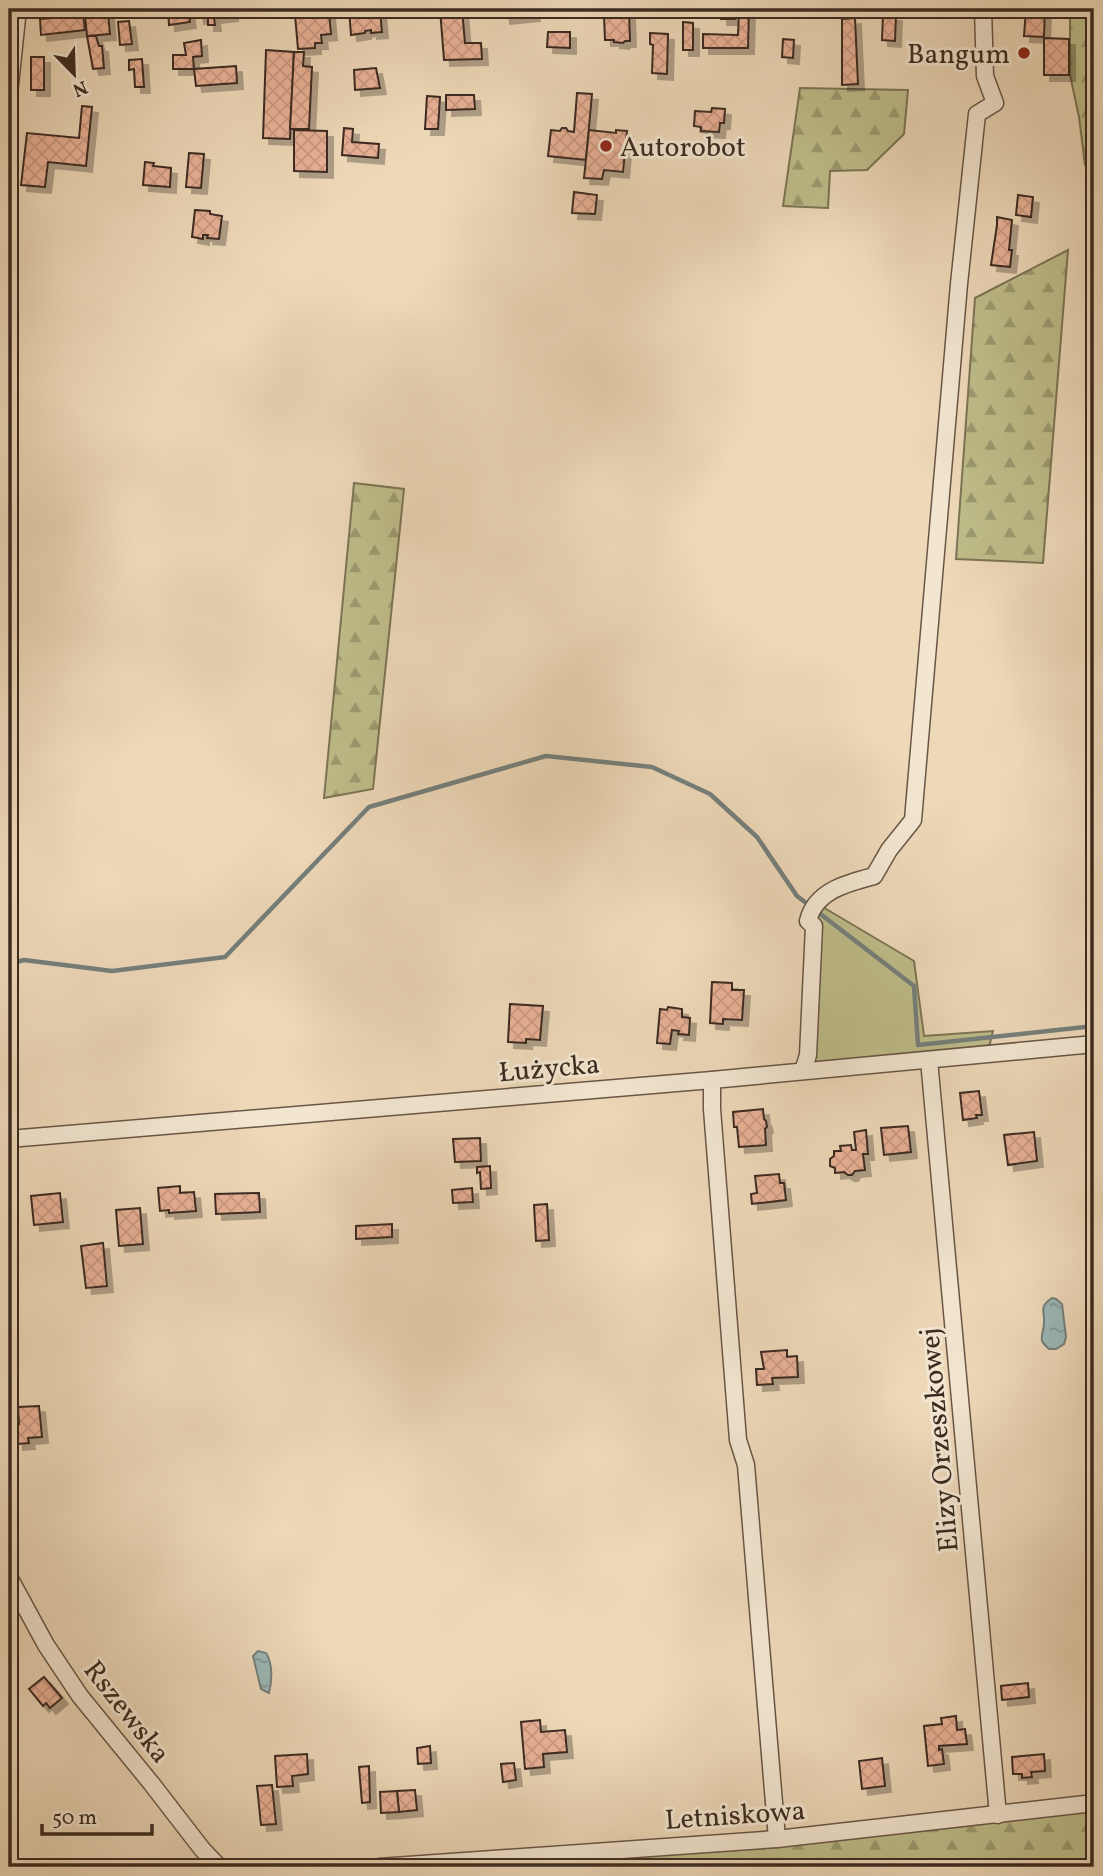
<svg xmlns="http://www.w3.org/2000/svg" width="1103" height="1876" font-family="Vollkorn,serif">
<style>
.grass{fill:#bebd8a;stroke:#7c7455;stroke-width:2}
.forest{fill:url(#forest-firs);stroke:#7c7455;stroke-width:2}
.water{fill:url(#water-ripples);stroke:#757f7b;stroke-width:2}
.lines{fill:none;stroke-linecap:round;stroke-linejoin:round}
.stream{stroke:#757f7b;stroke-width:4.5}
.building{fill:url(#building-cross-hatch);stroke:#3b2a20;stroke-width:2;filter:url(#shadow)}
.minor-casing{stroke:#685646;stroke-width:19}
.minor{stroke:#f3e6d1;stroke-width:16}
.poi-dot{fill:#8f2418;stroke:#f3e6d1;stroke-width:2.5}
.labels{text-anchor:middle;stroke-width:6;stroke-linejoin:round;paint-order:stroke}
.poi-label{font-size:28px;fill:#3b2a20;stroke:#f3e6d1;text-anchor:end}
.street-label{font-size:28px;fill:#3b2a20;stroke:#f3e6d1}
</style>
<defs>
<pattern id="forest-firs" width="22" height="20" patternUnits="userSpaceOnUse" patternTransform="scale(1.75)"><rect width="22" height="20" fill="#bebd8a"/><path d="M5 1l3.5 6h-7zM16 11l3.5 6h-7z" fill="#9c9a70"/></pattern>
<pattern id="water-ripples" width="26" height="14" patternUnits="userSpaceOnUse" patternTransform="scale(1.75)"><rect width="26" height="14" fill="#9bb8b7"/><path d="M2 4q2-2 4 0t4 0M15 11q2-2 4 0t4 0" fill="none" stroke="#809694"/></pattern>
<pattern id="building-cross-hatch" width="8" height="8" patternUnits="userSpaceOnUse" patternTransform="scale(1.75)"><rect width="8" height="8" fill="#e9b196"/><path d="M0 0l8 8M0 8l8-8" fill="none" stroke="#c99881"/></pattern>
<filter id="shadow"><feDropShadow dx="6" dy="6" stdDeviation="0" flood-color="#0004"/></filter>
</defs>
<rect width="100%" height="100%" fill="#edd8b8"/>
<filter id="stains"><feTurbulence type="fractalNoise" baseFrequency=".00286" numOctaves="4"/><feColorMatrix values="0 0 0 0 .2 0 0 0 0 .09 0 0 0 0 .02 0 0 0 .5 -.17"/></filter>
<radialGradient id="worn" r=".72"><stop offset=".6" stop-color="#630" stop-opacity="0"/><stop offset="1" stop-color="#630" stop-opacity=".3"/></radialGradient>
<path class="grass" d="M 816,903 L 914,961 L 924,1036 L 993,1031 L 989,1047 L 807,1065 Z"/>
<g class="forest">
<path d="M 1070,9 L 1094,9 L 1094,164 L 1085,165 L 1079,117 L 1070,75 Z"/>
<path d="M 800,88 L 908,90 L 904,134 L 867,170 L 830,171 L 828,208 L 783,206 Z"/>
<path d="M 1068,250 L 1043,563 L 956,559 L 975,298 Z"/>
<path d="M 354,483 L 404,489 L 373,789 L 324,798 Z"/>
<path d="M 1094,1810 L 1094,1867 L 622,1867 L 624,1856 L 743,1849 L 865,1837 Z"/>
</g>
<g class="water">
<path d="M 1052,1298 L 1056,1299 L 1062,1304 L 1066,1337 L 1064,1344 L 1056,1349 L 1049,1349 C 1036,1338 1044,1336 1044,1323 C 1045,1310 1038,1308 1052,1298 Z"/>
<path d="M 258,1651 L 266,1653 C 273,1664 272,1681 269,1693 L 261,1689 L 253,1656 Z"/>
</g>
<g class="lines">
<path class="stream" d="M 9,964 L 24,960 L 112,971 L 225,957 L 369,807 L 546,756 L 652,767 L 710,794 L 757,837 L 797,896 L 914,986 L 918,1045 L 1094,1026"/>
</g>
<g class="building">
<path d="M 168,9 L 188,9 L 190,22 L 169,25 Z"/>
<path d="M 197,9 L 232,9 L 232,15 L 214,17 L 215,25 L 208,25 L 208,17 L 198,18 Z"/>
<path d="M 349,9 L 380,9 L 382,32 L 371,33 L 371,30 L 365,31 L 365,33 L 351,35 Z"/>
<path d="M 440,9 L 462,9 L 465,43 L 481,43 L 482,59 L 444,60 Z"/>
<path d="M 503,9 L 533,9 L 534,15 L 504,18 Z"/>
<path d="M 721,9 L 749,9 L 748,48 L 703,48 L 703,34 L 738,35 L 739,10 L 736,11 L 735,19 L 721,19 Z"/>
<path d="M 1026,9 L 1045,9 L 1044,37 L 1024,36 Z"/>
<path d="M 619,10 L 629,12 L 630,41 L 625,41 L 623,43 L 614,42 L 614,40 L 605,40 L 604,16 L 613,16 L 612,13 L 617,13 Z"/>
<path d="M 329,12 L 331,34 L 321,35 L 322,43 L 315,43 L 315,48 L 298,49 L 295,15 Z"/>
<path d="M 108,13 L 110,34 L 87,36 L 85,15 Z"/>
<path d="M 83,15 L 85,30 L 41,35 L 40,19 Z"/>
<path d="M 883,15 L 896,15 L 895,41 L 882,40 Z"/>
<path d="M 855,18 L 858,84 L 842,85 L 842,19 Z"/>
<path d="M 129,21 L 132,44 L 120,45 L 118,22 Z"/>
<path d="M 683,22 L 693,23 L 693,50 L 683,50 Z"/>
<path d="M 548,32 L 570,32 L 570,48 L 547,47 Z"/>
<path d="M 650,33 L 668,34 L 667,74 L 652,73 L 653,45 L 650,44 Z"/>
<path d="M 87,36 L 96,36 L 99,46 L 102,46 L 104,68 L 93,69 Z"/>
<path d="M 1044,38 L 1069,39 L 1069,75 L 1044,75 Z"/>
<path d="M 783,39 L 794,40 L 793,58 L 782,57 Z"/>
<path d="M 201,40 L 202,56 L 193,57 L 194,69 L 173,69 L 173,55 L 186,55 L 184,43 Z"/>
<path d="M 266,50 L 294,52 L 290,139 L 263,138 Z"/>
<path d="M 294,52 L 304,52 L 303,66 L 312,67 L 309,129 L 290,129 Z"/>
<rect x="31" y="57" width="13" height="33"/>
<path d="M 142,59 L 144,87 L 135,87 L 134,69 L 129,70 L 129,60 Z"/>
<path d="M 236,66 L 237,83 L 196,86 L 194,69 Z"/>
<path d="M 376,68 L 380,88 L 355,90 L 354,70 Z"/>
<path d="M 577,93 L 592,94 L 586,160 L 548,156 L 551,130 L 560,131 L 562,128 L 566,128 L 568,131 L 574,132 Z"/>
<path d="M 446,95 L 474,95 L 475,109 L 446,110 Z"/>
<path d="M 427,96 L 440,97 L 438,129 L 425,129 Z"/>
<path d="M 82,106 L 92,107 L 86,166 L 48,162 L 45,187 L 21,185 L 27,133 L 79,138 Z"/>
<path d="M 712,108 L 725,109 L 724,123 L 720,123 L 719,132 L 701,131 L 701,127 L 694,126 L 695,111 L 711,112 Z"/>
<path d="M 344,128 L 353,129 L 352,142 L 379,144 L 378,158 L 342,155 Z"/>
<path d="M 294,130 L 327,131 L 327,172 L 294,171 Z"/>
<path d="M 589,130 L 616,133 L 616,130 L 627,131 L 623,172 L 604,170 L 602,179 L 584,178 Z"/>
<path d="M 189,153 L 204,154 L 201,188 L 186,187 Z"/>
<path d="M 145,162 L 154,163 L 153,166 L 171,168 L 170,187 L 143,185 Z"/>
<path d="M 574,192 L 597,195 L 595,214 L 572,213 Z"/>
<path d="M 1018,195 L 1033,197 L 1031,217 L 1016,215 Z"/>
<path d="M 195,210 L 210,211 L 210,214 L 222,216 L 219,239 L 207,238 L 208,235 L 203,235 L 203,239 L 192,237 Z"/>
<path d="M 997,217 L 1012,220 L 1009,250 L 1012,250 L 1010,267 L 991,265 L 997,225 Z"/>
<path d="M 712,982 L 732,983 L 732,990 L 744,990 L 742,1020 L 723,1019 L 723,1024 L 710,1023 Z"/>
<path d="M 510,1004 L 543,1006 L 540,1040 L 526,1039 L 526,1043 L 508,1042 Z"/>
<path d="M 668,1007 L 682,1009 L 682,1017 L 690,1018 L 689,1035 L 678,1034 L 679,1031 L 672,1030 L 670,1044 L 657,1043 L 660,1009 L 667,1010 Z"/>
<path d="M 979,1091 L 982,1115 L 976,1115 L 977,1118 L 963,1120 L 960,1093 Z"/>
<path d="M 763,1109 L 764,1119 L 766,1121 L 767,1127 L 765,1129 L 766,1145 L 739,1147 L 737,1127 L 734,1127 L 733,1112 Z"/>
<path d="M 908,1126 L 911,1152 L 884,1155 L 881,1128 Z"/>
<path d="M 866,1130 L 868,1154 L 863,1154 L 865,1170 L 855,1171 L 852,1175 L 848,1175 L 844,1172 L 835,1173 L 835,1168 L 830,1166 L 830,1159 L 834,1156 L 834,1151 L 841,1151 L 840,1146 L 851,1145 L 852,1150 L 856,1150 L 854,1132 Z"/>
<path d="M 1034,1132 L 1037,1161 L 1008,1165 L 1004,1135 Z"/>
<path d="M 480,1138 L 481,1161 L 455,1162 L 453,1139 Z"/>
<path d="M 490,1166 L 491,1188 L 481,1189 L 480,1172 L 477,1173 L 477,1167 Z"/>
<path d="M 779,1174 L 780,1183 L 784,1183 L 786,1200 L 752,1204 L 751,1194 L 757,1193 L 755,1176 Z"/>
<path d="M 180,1186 L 180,1193 L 194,1192 L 196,1211 L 169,1213 L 169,1210 L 160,1211 L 158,1188 Z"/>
<path d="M 472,1188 L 473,1202 L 453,1203 L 452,1190 Z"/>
<path d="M 60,1193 L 63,1222 L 34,1225 L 31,1196 Z"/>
<path d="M 259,1193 L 260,1212 L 216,1214 L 215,1194 Z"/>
<path d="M 547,1204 L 549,1240 L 536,1241 L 534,1205 Z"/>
<path d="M 140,1208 L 143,1244 L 119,1246 L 116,1210 Z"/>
<path d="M 392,1224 L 392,1237 L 356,1239 L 356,1226 Z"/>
<path d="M 103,1243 L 107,1286 L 86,1288 L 81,1246 Z"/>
<path d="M 787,1350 L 787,1357 L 797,1356 L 798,1377 L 772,1378 L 773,1384 L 757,1385 L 756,1369 L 764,1369 L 761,1352 Z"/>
<path d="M 39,1406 L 42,1437 L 28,1438 L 29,1443 L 17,1444 L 15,1424 L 19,1424 L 18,1407 Z"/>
<path d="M 44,1677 L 62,1698 L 50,1708 L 46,1703 L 43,1706 L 29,1689 Z"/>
<path d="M 1028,1683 L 1029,1697 L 1002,1700 L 1001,1686 Z"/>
<path d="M 956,1716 L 957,1730 L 965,1729 L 967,1744 L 939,1746 L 939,1750 L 942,1749 L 944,1764 L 928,1766 L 924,1726 L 942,1724 L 941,1718 Z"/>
<path d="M 540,1720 L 541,1732 L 565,1730 L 567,1752 L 543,1754 L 544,1767 L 525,1769 L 521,1722 Z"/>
<path d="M 430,1746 L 431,1763 L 418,1764 L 417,1748 Z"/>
<path d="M 307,1754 L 308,1774 L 292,1776 L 293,1786 L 277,1787 L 275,1756 Z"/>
<path d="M 1044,1754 L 1045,1771 L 1031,1772 L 1032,1777 L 1022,1778 L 1022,1774 L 1013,1774 L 1012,1757 Z"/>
<path d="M 882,1758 L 885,1786 L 862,1789 L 859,1761 Z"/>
<path d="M 514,1763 L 516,1780 L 503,1782 L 501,1764 Z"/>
<path d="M 369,1766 L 370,1802 L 362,1803 L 359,1767 Z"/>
<path d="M 272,1785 L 276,1824 L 261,1825 L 257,1786 Z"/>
<path d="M 415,1790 L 417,1810 L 399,1812 L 397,1791 Z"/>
<path d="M 397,1791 L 399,1812 L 381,1813 L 380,1792 Z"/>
</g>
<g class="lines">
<defs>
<g id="minor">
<path d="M 9,94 L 17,18 L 16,9"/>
<path d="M 929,1060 L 998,1815"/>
<path d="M 803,1071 L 808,1055 L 814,926 L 808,921 C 815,891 847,883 874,876 L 889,850 L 913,820 L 959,284 L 977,114 L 995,103 L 985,76 L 983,9"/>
<path d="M 712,1080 L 712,1109 L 738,1440 L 746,1465 L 777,1839"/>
<path d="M 9,1139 L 712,1080 L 1094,1044"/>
<path d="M 9,1577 L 46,1645 L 80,1696 L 151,1783 L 202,1849 L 219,1867"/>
<path d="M 379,1867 L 777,1839 L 1094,1803"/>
</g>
</defs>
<use href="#minor" class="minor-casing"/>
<use href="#minor" class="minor"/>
</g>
<g class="poi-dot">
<circle cx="1024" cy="53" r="7"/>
<circle cx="606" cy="146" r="7"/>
</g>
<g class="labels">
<g class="poi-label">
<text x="1010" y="63">Bangum</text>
<text x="620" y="156" text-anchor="start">Autorobot</text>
</g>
<g class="street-label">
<text transform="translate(549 1067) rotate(-5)" y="10">Łużycka</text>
<text transform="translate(938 1440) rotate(-95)" y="10">Elizy Orzeszkowej</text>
<text transform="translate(128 1711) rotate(52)" y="10">Rszewska</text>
<text transform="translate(735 1814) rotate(-4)" y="10">Letniskowa</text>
</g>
</g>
<rect width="1103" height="1876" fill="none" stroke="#edd8b8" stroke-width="35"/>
<rect x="10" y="10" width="1082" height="1855" fill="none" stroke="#3b2a20" stroke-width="3.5"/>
<rect x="18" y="18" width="1068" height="1841" fill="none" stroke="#3b2a20" stroke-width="2"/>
<g transform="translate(74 74) rotate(157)" stroke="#f3e6d1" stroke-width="5" paint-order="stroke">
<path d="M0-5L12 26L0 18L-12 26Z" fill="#3b2a20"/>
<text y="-10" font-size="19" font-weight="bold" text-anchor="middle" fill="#3b2a20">N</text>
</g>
<path d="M42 1824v10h110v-10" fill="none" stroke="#3b2a20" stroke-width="3.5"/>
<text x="52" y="1824" font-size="21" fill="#3b2a20" stroke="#f3e6d1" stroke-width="5" paint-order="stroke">50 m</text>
<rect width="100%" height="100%" filter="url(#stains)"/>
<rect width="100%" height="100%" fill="url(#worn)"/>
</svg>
